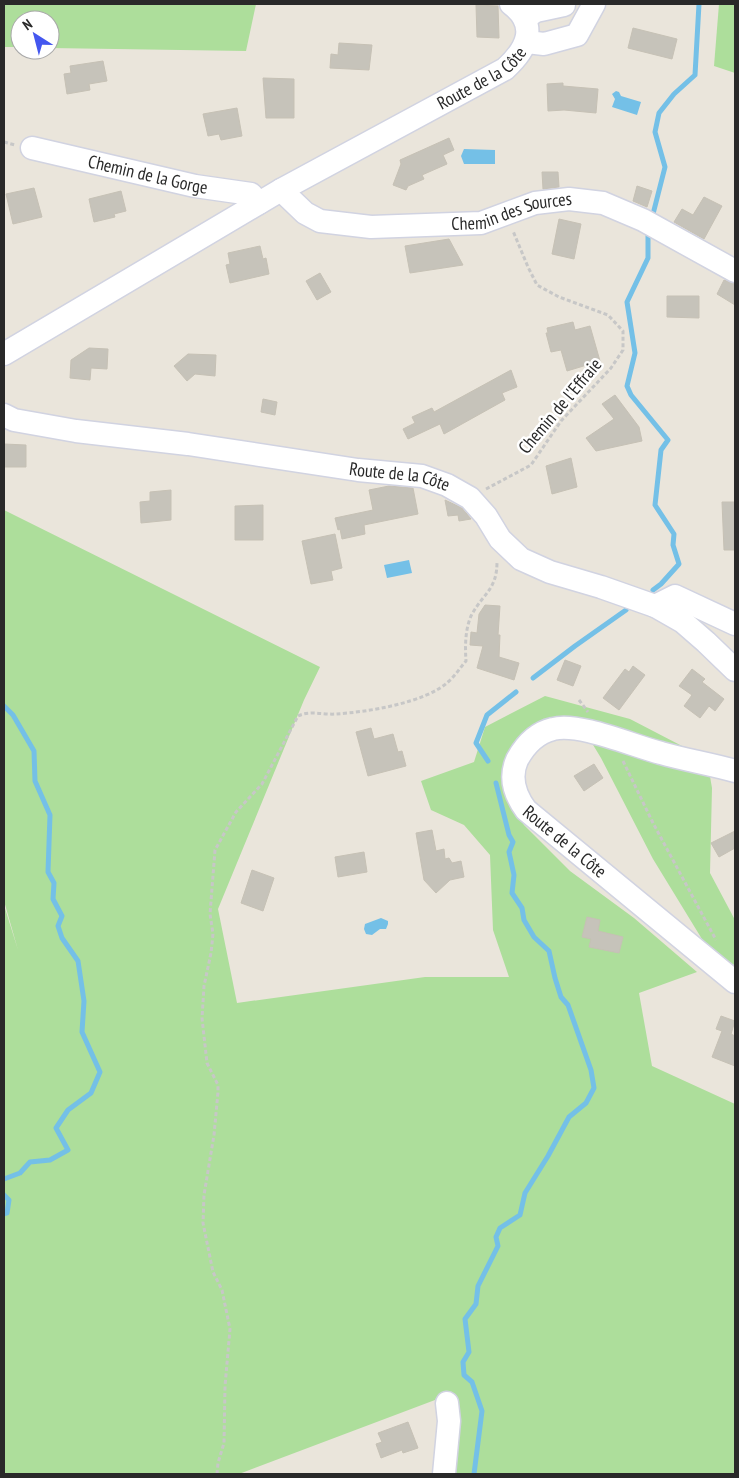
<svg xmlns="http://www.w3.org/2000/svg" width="739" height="1478" font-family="'PT Sans Narrow',sans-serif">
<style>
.green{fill:#adde9b}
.water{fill:#74c0e7}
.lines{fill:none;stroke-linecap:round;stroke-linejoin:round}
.stream{stroke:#74c0e7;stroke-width:5}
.building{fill:#c6c3ba;stroke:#c6c1b5}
.minor-casing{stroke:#d1d3e1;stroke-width:25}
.path{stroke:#c7c7c7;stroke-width:3;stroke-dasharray:4 2.5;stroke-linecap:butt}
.minor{stroke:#fff;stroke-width:22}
.labels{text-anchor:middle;stroke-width:5;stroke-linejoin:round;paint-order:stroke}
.street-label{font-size:18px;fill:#292929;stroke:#fff}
</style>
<rect width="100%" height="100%" fill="#eae5db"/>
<g class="green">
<path d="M 4,4 L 256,4 L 246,51 L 50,48 L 50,20 L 20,20 L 20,47 L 4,47 Z"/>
<path d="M 719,4 L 735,4 L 735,73 L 714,66 Z"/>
<path d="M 4,510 L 320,667 L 304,700 L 218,909 L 237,1003 L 425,977 L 509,977 L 493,930 L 490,855 L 464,825 L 431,810 L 421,781 L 474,762 L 485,727 L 545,696 L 630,719 L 707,759 L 712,788 L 710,873 L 735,920 L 735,965 L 716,962 L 653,859 L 601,758 L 581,725 L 540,723 L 507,793 L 524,825 L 570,871 L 634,918 L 697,972 L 639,993 L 652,1066 L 735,1104 L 735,1474 L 447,1474 L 452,1397 L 435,1400 L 239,1474 L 4,1474 L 4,905 L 18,950 L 4,901 Z"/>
</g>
<g class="water">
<path d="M 616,91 L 619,92 L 621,96 L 641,102 L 637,115 L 612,107 L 615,99 L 612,94 Z"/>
<path d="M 464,149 L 495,150 L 495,164 L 464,164 L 461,156 Z"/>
<path d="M 409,560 L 412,573 L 387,578 L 384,565 Z"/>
<path d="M 381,918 L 388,921 L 388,924 L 386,929 L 380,929 L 372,935 L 366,934 L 364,929 L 365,924 Z"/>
</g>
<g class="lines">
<g class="stream">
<path d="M 652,218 L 665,167 L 655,132 L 659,113 L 674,94 L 695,75 L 699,4"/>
<path d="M 648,230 L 648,258 L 627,302 L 635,353 L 627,386 L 631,395 L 668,440 L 661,450 L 655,505 L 674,534 L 673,545 L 679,564 L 661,584 L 653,590"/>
<path d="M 533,678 L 575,646 L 626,610"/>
<path d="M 4,706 L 13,715 L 34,751 L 35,781 L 50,815 L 48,872 L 54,883 L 53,899 L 62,916 L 58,926 L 62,938 L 78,961 L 84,1001 L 82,1032 L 100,1072 L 91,1093 L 68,1110 L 56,1128 L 68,1150 L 50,1160 L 30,1162 L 20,1173 L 4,1179"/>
<path d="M 488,761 L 476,743 L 487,715 L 516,692"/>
<path d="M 4,1195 L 9,1200 L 7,1213 L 4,1214"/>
<path d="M 474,1474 L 482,1411 L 472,1382 L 464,1375 L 463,1362 L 469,1352 L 465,1319 L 476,1304 L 478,1286 L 498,1246 L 496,1237 L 500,1228 L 520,1215 L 525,1193 L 548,1156 L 569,1117 L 586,1103 L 594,1088 L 591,1070 L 568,1005 L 561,997 L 555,978 L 549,951 L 534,937 L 524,920 L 522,908 L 512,893 L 514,875 L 509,852 L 513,842 L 509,835 L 496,783"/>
</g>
</g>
<g class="building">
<path d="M 476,5 L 498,6 L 499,38 L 477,37 Z"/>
<path d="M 633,28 L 677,39 L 672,59 L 628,48 Z"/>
<path d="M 339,43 L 372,45 L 369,70 L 330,68 L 331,54 L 338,55 Z"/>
<path d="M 103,61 L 107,81 L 89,84 L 90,90 L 67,94 L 64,74 L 71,73 L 70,66 Z"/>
<path d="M 263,78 L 294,79 L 294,118 L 266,118 Z"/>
<path d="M 563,83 L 563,86 L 598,89 L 596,113 L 564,110 L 548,111 L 547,84 Z"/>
<path d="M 237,108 L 242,136 L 221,140 L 219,134 L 208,136 L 203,114 Z"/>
<path d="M 449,138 L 454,150 L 443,155 L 447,164 L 422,175 L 424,179 L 408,186 L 406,190 L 393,185 L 401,164 L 400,160 Z"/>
<path d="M 542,172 L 558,172 L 559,187 L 543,189 Z"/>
<path d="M 637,186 L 652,191 L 647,207 L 633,201 Z"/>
<path d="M 34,188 L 42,217 L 13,224 L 6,194 Z"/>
<path d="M 121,191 L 126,211 L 114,214 L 115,217 L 94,222 L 89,199 Z"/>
<path d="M 704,197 L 722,206 L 704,239 L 674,222 L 682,209 L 693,215 Z"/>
<path d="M 559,219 L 581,224 L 574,259 L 552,254 Z"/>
<path d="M 449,239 L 463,265 L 410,273 L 405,246 Z"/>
<path d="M 260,246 L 263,259 L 266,258 L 269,274 L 230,283 L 226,265 L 230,264 L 228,253 Z"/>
<path d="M 320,273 L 331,292 L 317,300 L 306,281 Z"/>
<path d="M 724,280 L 735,284 L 735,305 L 717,294 Z"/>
<path d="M 667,296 L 699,296 L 699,318 L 667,317 Z"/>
<path d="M 573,322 L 575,330 L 590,326 L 600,361 L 567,371 L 561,350 L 551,352 L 546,333 L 548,333 L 547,328 Z"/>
<path d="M 89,348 L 108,349 L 107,369 L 91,368 L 90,380 L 70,378 L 71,360 Z"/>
<path d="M 188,354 L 216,355 L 215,376 L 195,374 L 187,381 L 174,366 Z"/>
<path d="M 511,370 L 517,387 L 502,393 L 505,400 L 444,434 L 440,424 L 408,439 L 403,429 L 415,423 L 412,417 L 432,408 L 434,412 Z"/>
<path d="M 615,395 L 639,427 L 642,441 L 596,451 L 586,438 L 614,419 L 602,404 Z"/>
<path d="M 263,399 L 277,402 L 275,415 L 261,412 Z"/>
<path d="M 4,444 L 26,445 L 26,467 L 4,467 Z"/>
<path d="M 571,458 L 577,487 L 552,494 L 546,466 Z"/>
<path d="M 389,486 L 413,488 L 418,514 L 364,525 L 365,534 L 342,539 L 340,529 L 338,530 L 335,518 L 373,510 L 369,490 Z"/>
<path d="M 171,490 L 171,520 L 141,523 L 140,502 L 150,501 L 150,492 Z"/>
<path d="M 445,500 L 462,508 L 471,519 L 459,521 L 458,515 L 448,516 Z"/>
<path d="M 722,502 L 735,502 L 735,550 L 724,550 Z"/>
<path d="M 263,505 L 263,540 L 235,540 L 235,506 Z"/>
<path d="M 335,534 L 342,568 L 331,571 L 333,580 L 311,584 L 302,541 Z"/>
<path d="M 485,605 L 500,606 L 498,635 L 500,635 L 499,657 L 519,663 L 514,680 L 477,668 L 483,646 L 470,645 L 471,632 L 477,633 L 479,614 Z"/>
<path d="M 565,660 L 581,666 L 573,686 L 557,680 Z"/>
<path d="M 633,666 L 645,675 L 619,710 L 603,698 L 625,669 L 629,672 Z"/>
<path d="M 692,669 L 705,679 L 702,682 L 724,699 L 715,711 L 709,706 L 700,718 L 684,706 L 692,695 L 679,686 Z"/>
<path d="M 371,728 L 374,739 L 393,734 L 398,752 L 402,751 L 406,766 L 368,776 L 356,732 Z"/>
<path d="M 594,764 L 603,778 L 584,791 L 574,776 Z"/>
<path d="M 432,830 L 436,851 L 444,849 L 445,859 L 449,858 L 452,863 L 461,861 L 464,877 L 450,880 L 436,893 L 424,880 L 416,833 Z"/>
<path d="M 735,831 L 735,848 L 719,857 L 711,843 Z"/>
<path d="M 364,852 L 367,872 L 338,877 L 335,857 Z"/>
<path d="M 252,870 L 274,878 L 263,911 L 241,903 Z"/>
<path d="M 587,917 L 600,920 L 598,931 L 623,937 L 619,953 L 589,947 L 591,939 L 582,937 Z"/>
<path d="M 721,1016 L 735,1021 L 731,1034 L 735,1036 L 735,1066 L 712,1057 L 722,1031 L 716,1029 Z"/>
<path d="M 408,1422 L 418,1448 L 403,1453 L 402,1450 L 381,1458 L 376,1444 L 382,1442 L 378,1433 Z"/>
</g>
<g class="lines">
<defs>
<g id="minor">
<path d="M 525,18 L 536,11 L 564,5 L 564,4"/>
<path d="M 527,42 L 544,44 L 577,35 L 594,4"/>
<path id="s1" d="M 32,148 L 195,186 L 251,194 L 259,203"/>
<path id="s2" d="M 281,190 L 305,213 L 320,221 L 371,227 L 481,223 L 535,203 L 569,199 L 603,203 L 643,220 L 735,271"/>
<path id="s3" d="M 4,354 L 281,190 L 505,69 C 527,49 539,25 511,4"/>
<path id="s4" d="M 4,415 L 14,420 L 76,431 L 188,444 L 358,470 L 422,476 L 447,485 L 470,498 L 486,516 L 500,539 L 521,559 L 550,572 L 601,587 L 655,606 L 683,622 L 706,642 L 735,670"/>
<path d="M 655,606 L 675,596 L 735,624"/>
<path id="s5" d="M 735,771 C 711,764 685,760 661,753 C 633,746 579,722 553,729 C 536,733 525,745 517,760 C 509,778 515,795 526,810 L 735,982"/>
<path d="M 444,1474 L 449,1421 L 447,1403"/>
</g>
</defs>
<use href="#minor" class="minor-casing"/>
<g class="path">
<path d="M 4,142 L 15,145"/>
<path d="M 486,489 L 531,465 L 561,421 L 611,368 L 623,350 L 623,331 L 608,315 L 559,297 L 537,285 L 528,267 L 513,231"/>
<path d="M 579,700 L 588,712"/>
<path d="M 623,761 L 653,823 L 716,940"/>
<path d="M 217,1474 L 218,1463 L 224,1443 L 225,1386 L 230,1329 L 222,1290 L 213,1272 L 203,1223 L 204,1195 L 214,1135 L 218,1092 L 218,1085 L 207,1063 L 202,1018 L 204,986 L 211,953 L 213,934 L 210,914 L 215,850 L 236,812 L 262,784 L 298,716 C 310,710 323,715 336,714 C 367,712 425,703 448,682 C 455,676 460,668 466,661 C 465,646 465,628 472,614 C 484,593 497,589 497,562"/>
</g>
<use href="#minor" class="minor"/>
</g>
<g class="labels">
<g class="street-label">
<text dy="6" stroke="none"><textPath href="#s3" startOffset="552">Route de la Côte</textPath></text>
<text dy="6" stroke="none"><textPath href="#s1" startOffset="119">Chemin de la Gorge</textPath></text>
<text dy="6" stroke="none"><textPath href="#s2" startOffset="244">Chemin des Sources</textPath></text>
<text transform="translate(560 406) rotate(-50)" y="6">Chemin de l'Effraie</text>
<text dy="6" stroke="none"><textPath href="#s4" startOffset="401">Route de la Côte</textPath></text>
<text dy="6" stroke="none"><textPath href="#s5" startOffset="340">Route de la Côte</textPath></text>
</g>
</g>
<rect width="739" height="1478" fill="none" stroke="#292929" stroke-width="10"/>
<g transform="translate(35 35) rotate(324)"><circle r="24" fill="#ffffff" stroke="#a9a9a9"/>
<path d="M0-4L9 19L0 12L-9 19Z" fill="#4457ef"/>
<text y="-8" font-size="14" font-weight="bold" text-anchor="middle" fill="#292929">N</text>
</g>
</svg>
